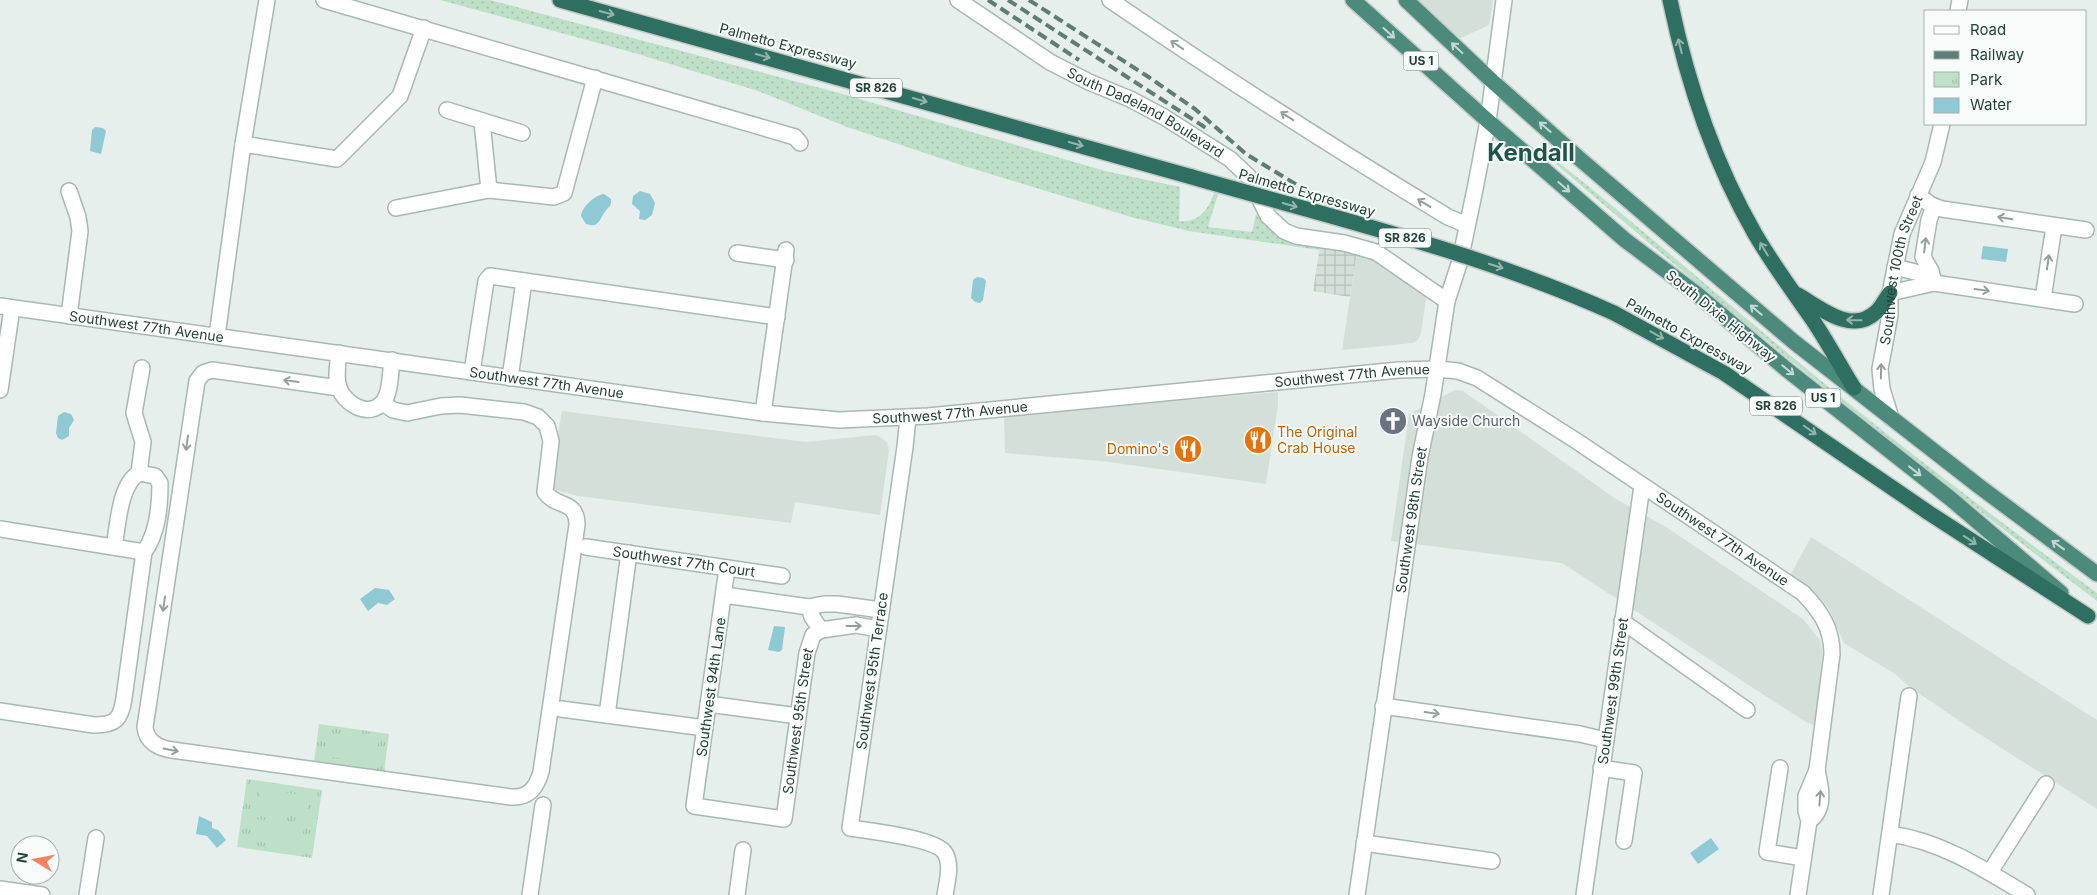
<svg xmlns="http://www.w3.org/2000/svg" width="2097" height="895" font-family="Inter,sans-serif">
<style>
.built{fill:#d4dfda}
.industrial{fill:url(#industrial-grid)}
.grass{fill:url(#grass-dots)}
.park{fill:url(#park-tufts)}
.garden{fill:#bfe0c8}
.water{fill:#8ec9d4}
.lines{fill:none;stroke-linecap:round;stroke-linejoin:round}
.minor-casing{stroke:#a8b8b2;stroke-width:18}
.tertiary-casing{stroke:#a8b8b2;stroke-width:18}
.trunk-casing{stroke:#c2cac8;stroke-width:18}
.motorway-casing{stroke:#c2cac8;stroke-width:18}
.minor{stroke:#fff;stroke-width:15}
.tertiary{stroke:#fff;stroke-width:15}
.trunk{stroke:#4c8a7c;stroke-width:15}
.motorway{stroke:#2f6f62;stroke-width:15}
.rail{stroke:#5f7d75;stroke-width:4;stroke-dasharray:10 5;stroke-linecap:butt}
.motorway-bridge-casing{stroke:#c2cac8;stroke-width:18;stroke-linecap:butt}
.motorway-bridge{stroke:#2f6f62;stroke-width:15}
.oneway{stroke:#93b5ae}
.oneway2{stroke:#c4d9d4}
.oneway3{stroke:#92a09c}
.labels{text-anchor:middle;stroke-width:4;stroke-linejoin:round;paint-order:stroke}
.shield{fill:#f7fbf9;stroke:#637a73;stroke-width:1}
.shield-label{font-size:12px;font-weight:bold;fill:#24423a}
.street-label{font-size:14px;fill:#24423a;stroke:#f7fbf9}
.worship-label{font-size:14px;fill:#5b616d;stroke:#f7fbf9;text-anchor:start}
.food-label{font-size:14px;fill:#c56008;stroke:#f7fbf9;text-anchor:start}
.town-label{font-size:24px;font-weight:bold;fill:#1f5548;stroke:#f7fbf9}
</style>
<defs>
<pattern id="industrial-grid" width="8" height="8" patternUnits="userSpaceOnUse" patternTransform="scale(1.25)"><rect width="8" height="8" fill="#d4dfda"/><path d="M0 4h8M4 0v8" fill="none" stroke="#b6c1bc"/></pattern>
<pattern id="grass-dots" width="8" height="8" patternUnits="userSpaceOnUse" patternTransform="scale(1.25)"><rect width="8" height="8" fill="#bfe0c8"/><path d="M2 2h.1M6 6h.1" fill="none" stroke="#a4c1ad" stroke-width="1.8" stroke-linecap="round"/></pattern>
<pattern id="park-tufts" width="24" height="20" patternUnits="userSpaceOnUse" patternTransform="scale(1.25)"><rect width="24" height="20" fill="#bfe0c8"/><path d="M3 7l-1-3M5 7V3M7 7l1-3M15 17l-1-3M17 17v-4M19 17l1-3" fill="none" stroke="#a4c1ad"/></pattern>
</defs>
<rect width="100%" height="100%" fill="#e6efeb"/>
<g class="built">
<path d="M 1418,0 L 1493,0 L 1489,25 L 1459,39 Z"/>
<path d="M 1357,252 L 1374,260 L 1427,293 L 1421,333 L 1418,340 L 1413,343 L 1342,350 Z"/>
<path d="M 1455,390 L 1463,391 L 1616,499 L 1666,527 L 1803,619 L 1820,640 L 1822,652 L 1816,726 L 1806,722 L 1764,695 L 1562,563 L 1391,541 L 1409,414 Z"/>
<path d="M 1278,392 L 1278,405 L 1266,484 L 1102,461 L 1005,453 L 1004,416 Z"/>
<path d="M 562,411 L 806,442 L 875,435 L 880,437 L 887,442 L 889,450 L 880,515 L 795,502 L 791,523 L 578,496 L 549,488 Z"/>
<path d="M 1811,537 L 2097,720 L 2097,809 L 1970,728 L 1911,688 L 1895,674 L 1844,643 L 1829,609 L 1819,597 L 1790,576 Z"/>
</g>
<path class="industrial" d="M 1320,246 L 1357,252 L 1350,297 L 1313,291 Z"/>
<g class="grass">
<path d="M 440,0 L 490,0 L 839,93 L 1105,171 L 1180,187 L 1179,221 C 1199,223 1208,210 1214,193 L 1218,194 L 1208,227 L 1252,232 L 1256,214 L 1264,224 L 1274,230 L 1320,246 L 1319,250 L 1189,231 L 1131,217 L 961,165 L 847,127 L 758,91 L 631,52 Z"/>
<path d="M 1558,162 C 1659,242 1756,329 1857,410 C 1935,473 2016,533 2097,593 L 2097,601 C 1912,461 1732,315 1556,164 Z"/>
</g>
<g class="park">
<path d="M 319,724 L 389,734 L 384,772 L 314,762 Z"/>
<path d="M 247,779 L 322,790 L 312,858 L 237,847 Z"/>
</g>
<g class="garden">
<path d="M 329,734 L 378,741 L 375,764 L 326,756 Z"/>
<path d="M 260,789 L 309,796 L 305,818 L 257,811 Z"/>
<path d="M 256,819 L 304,826 L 301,848 L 252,841 Z"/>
</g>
<g class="water">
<path d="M 95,127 L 103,128 L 106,131 L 101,154 L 90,151 L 92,130 Z"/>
<path d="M 640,191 L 650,194 L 655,203 L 652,215 L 645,220 L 639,219 L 640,211 L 632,204 L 633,196 Z"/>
<path d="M 604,194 L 611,199 C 612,206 608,207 604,213 C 599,221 598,228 586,224 L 581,216 C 582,207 595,195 604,194 Z"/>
<path d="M 1983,246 L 2008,249 L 2006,262 L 1981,259 Z"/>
<path d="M 977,277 L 983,278 L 986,281 L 983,300 L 980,303 L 975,302 L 971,298 L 973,280 Z"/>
<path d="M 64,412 L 71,414 L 74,420 L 69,428 L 69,436 L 62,440 L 58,438 L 56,433 L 58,416 Z"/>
<path d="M 375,588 L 389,590 L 395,599 L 387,605 L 378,603 L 368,611 L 360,599 Z"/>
<path d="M 774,626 L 785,627 L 782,650 L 779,652 L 768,650 Z"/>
<path d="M 199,816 L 212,822 L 212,828 L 218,830 L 226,840 L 217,848 L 207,836 L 196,834 Z"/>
<path d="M 1711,838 L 1719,849 L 1698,864 L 1690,853 Z"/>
</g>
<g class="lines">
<defs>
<g id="minor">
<path d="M 324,0 L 795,137 L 800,143"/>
<path id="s1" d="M 958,0 L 1050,62 L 1089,82 L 1130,99 L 1164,117 L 1230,159 L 1249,177 L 1268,216 L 1284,231 L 1296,236 L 1344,243 L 1376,252 L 1447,301"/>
<path d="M 1110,0 C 1221,76 1334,148 1448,217 L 1467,225"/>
<path d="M 1958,11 L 1960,0"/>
<path d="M 447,110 L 522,133"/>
<path d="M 482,122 L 489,190"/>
<path d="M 243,144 L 337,159 L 400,96 L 424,28"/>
<path d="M 1918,195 L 1931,205 L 1942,209 L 2086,230"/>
<path d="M 396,208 L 489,190 L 554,197 L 564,193 L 595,78"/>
<path d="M 737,253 L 786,260"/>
<path d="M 1895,267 L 1923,274 L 1934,283"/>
<path d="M 1934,283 L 1931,271 L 1923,257 L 1929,220 L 1934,206"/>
<path d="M 1890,293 L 1934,283 L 2075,304"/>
<path d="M 2043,299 L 2054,226"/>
<path d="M 69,316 L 80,231 L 78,217 L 69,191"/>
<path d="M 217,336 L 243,144 L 267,0"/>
<path d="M 339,353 C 338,364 335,377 339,388 C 345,404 369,419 383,402 C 391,393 390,373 392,360"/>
<path d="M 472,372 L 486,281 L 490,276 L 777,317"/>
<path d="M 510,378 L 524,281"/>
<path d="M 339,388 L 212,370 L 203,373 L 197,381 L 145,727 C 146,742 159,748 172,750 L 511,797 C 528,798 536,789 541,772 L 577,525 C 577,499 555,508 545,492 L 551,441 L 547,426 L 538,417 L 524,412 L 460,405 L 441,406 L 407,413 L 393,410 L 383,403"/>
<path d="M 0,390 L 12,308"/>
<path d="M 763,413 L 786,250"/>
<path d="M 908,417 L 905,447 L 850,828 C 869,831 936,838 945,853 C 952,865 947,882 945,895"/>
<path id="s2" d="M 1891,418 L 1882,389 L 1880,369 L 1890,315 L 1890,293 L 1902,234 L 1933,162 L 1942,124"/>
<path d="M 139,473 L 143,442 L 134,413 L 142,368"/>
<path d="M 0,529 L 144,552 L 124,698 C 121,719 116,725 94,725 L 0,711"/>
<path d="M 114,547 C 118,526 119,485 139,473 L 155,476 L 160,483 C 160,506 158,533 144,552"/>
<path id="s3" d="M 586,547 L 782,576"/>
<path id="s4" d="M 727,568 L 694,806 L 784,819 L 807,653 L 813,635 L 821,630"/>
<path d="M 724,595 L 809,607 L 824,604 L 837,604 L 881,610"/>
<path d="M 809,607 L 812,617 L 821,630 L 856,625 L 878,629"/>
<path d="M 1622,621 L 1747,710"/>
<path d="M 708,704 L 798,716"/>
<path d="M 1383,706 L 1580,734 L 1605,740"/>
<path d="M 561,709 L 705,728"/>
<path d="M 607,715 L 629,553"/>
<path d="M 1601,768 L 1634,773 L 1624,841"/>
<path d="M 1780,768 L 1767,852 L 1803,858"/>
<path d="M 1890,834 C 1941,841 1984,869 2027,895"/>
<path d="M 1364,843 L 1492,861"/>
<path d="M 1990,872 L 2046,784"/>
<path d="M 0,889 L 42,895"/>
<path d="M 87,895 L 96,838"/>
<path d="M 530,895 L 543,805"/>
<path d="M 737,895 L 743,850"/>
<path id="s5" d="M 1584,895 L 1642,486"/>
<path d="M 1881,895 L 1909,696"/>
</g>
<g id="tertiary">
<path id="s6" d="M 0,306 L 763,413 L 839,420 L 928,416 L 1399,370 L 1437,369 L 1458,371 L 1477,378 L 1575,440 L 1803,593 C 1821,612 1832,628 1832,654 L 1817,770 L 1806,796 L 1806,811 L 1809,821 L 1798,895"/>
<path d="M 1809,821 C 1826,809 1821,788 1817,770"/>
<path id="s7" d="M 1357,895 L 1420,457 L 1433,394 L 1447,301 L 1460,261 L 1475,189 L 1488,121 L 1504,0"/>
</g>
<g id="trunk">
<path d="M 1353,0 L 1488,121 L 1625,240 L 1697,294 L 1786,369 L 1951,499 L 2061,593"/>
<path d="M 1406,0 L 1492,81 L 1581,160 L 1794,342 L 1980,487 L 2097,574"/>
</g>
<g id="motorway">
<path d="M 560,0 L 1192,177"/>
<path d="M 1670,0 C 1687,82 1713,161 1755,234 C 1772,263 1791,289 1810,316 C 1826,339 1839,364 1854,388"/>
<path d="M 1798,295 C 1820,308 1852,335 1876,312 C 1882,307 1885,299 1890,293"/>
<path d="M 1614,313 L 1724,373 L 1929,513 L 2088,616"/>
</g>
</defs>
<use href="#minor" class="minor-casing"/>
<use href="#tertiary" class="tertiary-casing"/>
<use href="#trunk" class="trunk-casing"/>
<use href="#motorway" class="motorway-casing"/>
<use href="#minor" class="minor"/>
<use href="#tertiary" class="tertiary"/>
<use href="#trunk" class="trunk"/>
<use href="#motorway" class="motorway"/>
<g class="rail">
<path d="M 988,0 L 1079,60"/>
<path d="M 1008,0 L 1206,128"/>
<path d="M 1029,0 L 1147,76 L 1195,109 L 1246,154 L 1307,191"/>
</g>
<defs>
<path id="motorway-bridge" d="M 1192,177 C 1334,218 1479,252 1614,313"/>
</defs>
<use href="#motorway-bridge" class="motorway-bridge-casing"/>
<use href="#motorway-bridge" class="motorway-bridge"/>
</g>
<defs><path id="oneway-shaft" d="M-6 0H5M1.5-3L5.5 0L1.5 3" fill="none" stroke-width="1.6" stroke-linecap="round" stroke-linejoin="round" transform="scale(1.25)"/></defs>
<g class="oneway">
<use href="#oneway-shaft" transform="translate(607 13) rotate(15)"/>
<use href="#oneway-shaft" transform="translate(1680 46) rotate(-104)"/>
<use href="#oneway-shaft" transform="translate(763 56) rotate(15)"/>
<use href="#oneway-shaft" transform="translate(920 100) rotate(16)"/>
<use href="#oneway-shaft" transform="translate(1076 144) rotate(16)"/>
<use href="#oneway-shaft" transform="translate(1290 205) rotate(16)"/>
<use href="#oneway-shaft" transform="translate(1764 249) rotate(-121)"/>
<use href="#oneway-shaft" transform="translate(1496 266) rotate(18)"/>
<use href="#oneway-shaft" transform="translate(1854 320) rotate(-179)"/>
<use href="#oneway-shaft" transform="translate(1657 335) rotate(29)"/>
<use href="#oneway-shaft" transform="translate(1810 430) rotate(35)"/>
<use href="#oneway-shaft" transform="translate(1970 540) rotate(33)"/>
</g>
<g class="oneway2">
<use href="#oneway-shaft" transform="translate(1389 33) rotate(42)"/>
<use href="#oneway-shaft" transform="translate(1457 48) rotate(-137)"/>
<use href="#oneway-shaft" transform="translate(1545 127) rotate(-139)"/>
<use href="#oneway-shaft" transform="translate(1564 187) rotate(41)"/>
<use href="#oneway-shaft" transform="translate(1756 310) rotate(-140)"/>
<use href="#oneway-shaft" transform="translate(1788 370) rotate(39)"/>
<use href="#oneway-shaft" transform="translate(1915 471) rotate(38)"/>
<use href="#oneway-shaft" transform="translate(2058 545) rotate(-144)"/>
</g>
<g class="oneway3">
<use href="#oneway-shaft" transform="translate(1177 45) rotate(-146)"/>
<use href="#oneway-shaft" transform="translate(1287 116) rotate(-147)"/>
<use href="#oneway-shaft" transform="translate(1424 203) rotate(-149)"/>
<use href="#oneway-shaft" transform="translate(2005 218) rotate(-171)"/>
<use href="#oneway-shaft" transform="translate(1925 245) rotate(-83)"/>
<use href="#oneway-shaft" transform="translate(2048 262) rotate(-82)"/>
<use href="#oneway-shaft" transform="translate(1982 290) rotate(8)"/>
<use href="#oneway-shaft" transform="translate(1881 371) rotate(-89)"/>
<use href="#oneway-shaft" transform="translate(291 381) rotate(-172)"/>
<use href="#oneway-shaft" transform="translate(187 443) rotate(98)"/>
<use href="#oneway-shaft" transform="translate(164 604) rotate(98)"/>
<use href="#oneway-shaft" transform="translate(854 626)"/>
<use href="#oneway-shaft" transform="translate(1432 713) rotate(8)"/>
<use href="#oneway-shaft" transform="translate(171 750) rotate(11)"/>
<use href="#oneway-shaft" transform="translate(1820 798) rotate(-85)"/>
</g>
<defs>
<symbol id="church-disc" viewBox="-11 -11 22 22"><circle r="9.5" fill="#6b7280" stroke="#f7fbf9"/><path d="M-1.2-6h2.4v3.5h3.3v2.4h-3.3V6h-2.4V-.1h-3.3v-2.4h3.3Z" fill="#fff"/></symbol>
<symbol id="restaurant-disc" viewBox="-11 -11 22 22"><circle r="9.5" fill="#e8710a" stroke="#f7fbf9"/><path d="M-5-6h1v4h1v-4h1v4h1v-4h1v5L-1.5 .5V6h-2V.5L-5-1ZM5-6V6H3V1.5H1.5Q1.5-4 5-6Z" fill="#fff"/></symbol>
</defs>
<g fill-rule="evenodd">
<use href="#church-disc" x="1377" y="405" width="32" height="32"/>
<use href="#restaurant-disc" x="1242" y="424" width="32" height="32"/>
<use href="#restaurant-disc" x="1172" y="433" width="32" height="32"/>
</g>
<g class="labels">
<g class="shield">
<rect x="1403.5" y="51.5" width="35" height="19" rx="4"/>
<rect x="850" y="78.5" width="52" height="19" rx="4"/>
<rect x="1379" y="228.5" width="52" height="19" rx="4"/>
<rect x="1805.5" y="388.5" width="35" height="19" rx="4"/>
<rect x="1750" y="396.5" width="52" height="19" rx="4"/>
</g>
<g class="shield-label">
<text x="1421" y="65">US 1</text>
<text x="876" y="92">SR 826</text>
<text x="1405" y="242">SR 826</text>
<text x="1823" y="402">US 1</text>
<text x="1776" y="410">SR 826</text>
</g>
<g class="street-label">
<text transform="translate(788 46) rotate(15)" y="5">Palmetto Expressway</text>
<text dy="5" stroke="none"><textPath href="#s1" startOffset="219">South Dadeland Boulevard</textPath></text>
<text transform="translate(1307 193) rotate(16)" y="5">Palmetto Expressway</text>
<text dy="5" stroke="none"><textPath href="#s2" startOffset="152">Southwest 100th Street</textPath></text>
<text transform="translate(1721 316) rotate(39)" y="5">South Dixie Highway</text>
<text dy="5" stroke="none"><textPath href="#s6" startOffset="148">Southwest 77th Avenue</textPath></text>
<text transform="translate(1689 336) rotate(29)" y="5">Palmetto Expressway</text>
<text dy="5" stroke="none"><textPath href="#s6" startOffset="1362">Southwest 77th Avenue</textPath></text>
<text dy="5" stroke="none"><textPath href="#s6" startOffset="552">Southwest 77th Avenue</textPath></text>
<text dy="5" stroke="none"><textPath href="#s6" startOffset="958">Southwest 77th Avenue</textPath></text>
<text dy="5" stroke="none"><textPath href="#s7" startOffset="379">Southwest 98th Street</textPath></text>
<text dy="5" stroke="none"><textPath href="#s6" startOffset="1782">Southwest 77th Avenue</textPath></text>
<text dy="5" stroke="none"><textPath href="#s3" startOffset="99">Southwest 77th Court</textPath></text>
<text transform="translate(872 671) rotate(-82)" y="5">Southwest 95th Terrace</text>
<text transform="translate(711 687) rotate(-82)" y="5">Southwest 94th Lane</text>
<text dy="5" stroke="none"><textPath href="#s5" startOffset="206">Southwest 99th Street</textPath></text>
<text dy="5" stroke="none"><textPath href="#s4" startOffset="430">Southwest 95th Street</textPath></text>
</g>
<g class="worship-label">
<text x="1412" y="426">Wayside Church</text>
</g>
<g class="food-label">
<text x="1277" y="437">The Original<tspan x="1277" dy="16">Crab House</tspan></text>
<text x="1169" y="454" text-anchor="end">Domino's</text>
</g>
<g class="town-label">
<text x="1531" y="161">Kendall</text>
</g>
</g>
<rect x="1924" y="10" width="162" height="115" fill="#f7fbf9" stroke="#a3b1ad"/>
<rect x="1934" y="26" width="25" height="8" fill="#ffffff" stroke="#a3b1ad"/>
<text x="1970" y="35" font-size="15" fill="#24423a">Road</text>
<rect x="1934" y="51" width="25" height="8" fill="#5f7d75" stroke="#a3b1ad"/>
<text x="1970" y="60" font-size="15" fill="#24423a">Railway</text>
<rect x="1934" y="72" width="25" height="15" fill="url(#park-tufts)" stroke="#a3b1ad"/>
<text x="1970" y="85" font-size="15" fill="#24423a">Park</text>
<rect x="1934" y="98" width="25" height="15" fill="#8ec9d4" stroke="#a3b1ad"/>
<text x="1970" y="110" font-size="15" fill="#24423a">Water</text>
<g transform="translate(35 860) rotate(280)"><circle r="24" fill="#f7fbf9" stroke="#a3b1ad"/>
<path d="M0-4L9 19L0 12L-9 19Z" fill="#f4845f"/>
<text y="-8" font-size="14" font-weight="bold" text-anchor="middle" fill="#24423a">N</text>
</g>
</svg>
